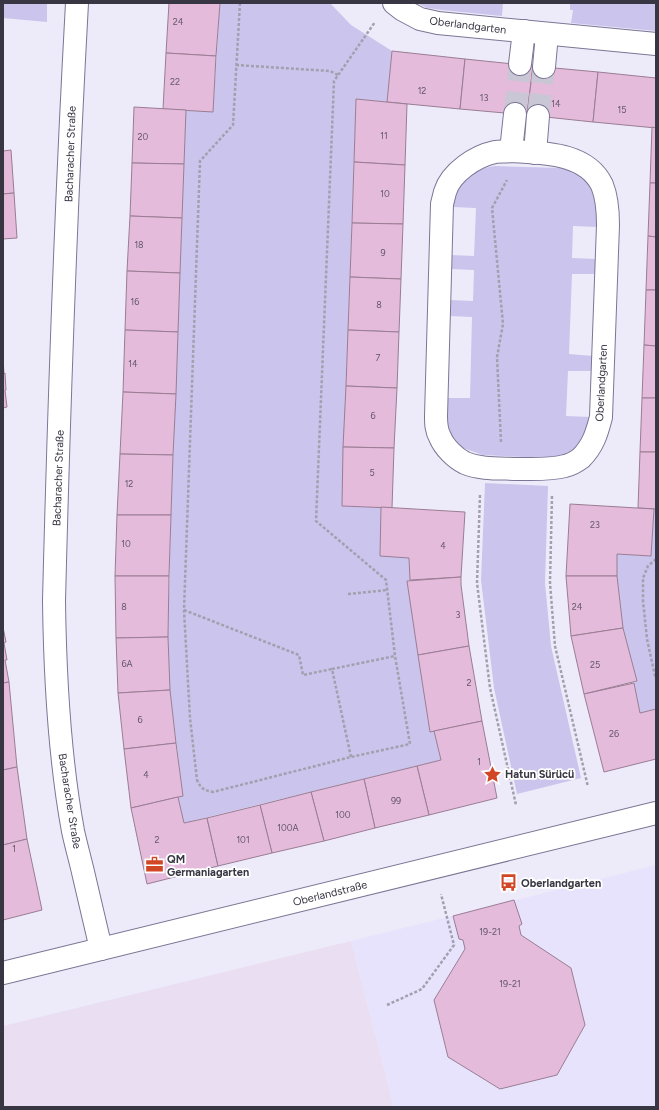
<svg xmlns="http://www.w3.org/2000/svg" width="659" height="1110" font-family="Figtree,sans-serif">
<style>
.commercial{fill:#eadef2}
.built{fill:#e7e3fc}
.green{fill:#cbc4ec}
.building{fill:#e4bbdb;stroke:#9a7d94}
.lines{fill:none;stroke-linecap:round;stroke-linejoin:round}
.minor-tunnel{stroke:#c9c7d5;stroke-width:22;stroke-dasharray:22 11;stroke-linecap:butt}
.minor-casing{stroke:#7b7695;stroke-width:24}
.path{stroke:#a2a0ae;stroke-width:2.5;stroke-dasharray:3 2;stroke-linecap:butt}
.minor{stroke:#fff;stroke-width:22}
.labels{text-anchor:middle;stroke-width:3.5;stroke-linejoin:round;paint-order:stroke}
.number-label{font-size:9px;fill:#635769}
.street-label{font-size:11px;fill:#383643;stroke:#fff}
.poi-label{font-size:11px;font-weight:bold;fill:#383643;stroke:#fff;text-anchor:start}
</style>
<rect width="100%" height="100%" fill="#edebf9"/>
<path class="commercial" d="M 351,941 L 394,1107 L 3,1107 L 3,1026 Z"/>
<path class="built" d="M 656,865 L 656,1107 L 394,1107 L 351,941 Z"/>
<g class="green">
<path d="M 3,3 L 47,3 L 47,22 L 3,18 Z"/>
<path d="M 220,3 L 330,3 L 351,25 L 392,51 L 387,102 L 356,99 L 342,506 L 381,507 L 409,558 L 410,580 L 407,581 L 430,732 L 434,731 L 441,760 L 184,823 L 178,797 L 183,796 L 170,690 L 168,637 L 171,515 L 186,110 L 213,112 Z"/>
<path d="M 417,3 L 503,3 L 502,16 L 442,10 L 427,8 Z"/>
<path d="M 570,3 L 656,3 L 656,31 L 571,23 L 573,10 L 570,10 Z"/>
<path d="M 495,166 L 560,168 L 565,169 L 577,174 L 583,178 L 592,188 L 596,202 L 597,227 L 573,226 L 572,258 L 596,259 L 596,274 L 572,274 L 569,354 L 593,356 L 592,371 L 568,371 L 566,416 L 591,417 L 584,439 L 574,450 L 567,454 L 560,456 L 544,458 L 483,455 L 463,448 L 458,443 L 449,431 L 447,426 L 447,398 L 470,398 L 472,317 L 449,316 L 450,300 L 473,301 L 474,270 L 451,269 L 451,255 L 474,256 L 476,208 L 453,207 C 458,183 469,169 495,166 Z"/>
<path d="M 485,483 L 548,486 L 545,583 L 551,646 L 581,778 L 517,794 L 494,688 L 481,580 Z"/>
<path d="M 654,509 L 656,509 L 656,709 L 640,713 L 634,683 L 637,681 L 623,628 L 617,576 L 617,554 L 651,556 Z"/>
</g>
<g class="building">
<path d="M 169,3 L 220,3 L 216,56 L 166,53 Z"/>
<path d="M 392,51 L 465,59 L 460,109 L 387,102 Z"/>
<path d="M 166,53 L 216,56 L 213,112 L 163,109 Z"/>
<path d="M 465,59 L 533,66 L 527,115 L 460,109 Z"/>
<path d="M 533,66 L 598,72 L 593,122 L 527,115 Z"/>
<path d="M 598,72 L 656,78 L 656,128 L 593,122 Z"/>
<path d="M 356,99 L 407,104 L 405,165 L 354,162 Z"/>
<path d="M 134,107 L 186,110 L 184,164 L 132,163 Z"/>
<path d="M 652,127 L 656,128 L 656,183 L 650,183 Z"/>
<path d="M 11,150 L 14,193 L 3,194 L 3,151 Z"/>
<path d="M 354,162 L 405,165 L 403,224 L 352,223 Z"/>
<path d="M 132,163 L 184,164 L 182,218 L 130,216 Z"/>
<path d="M 650,183 L 656,183 L 656,237 L 648,236 Z"/>
<path d="M 14,193 L 17,238 L 3,239 L 3,194 Z"/>
<path d="M 130,216 L 182,218 L 180,273 L 127,271 Z"/>
<path d="M 352,223 L 403,224 L 401,279 L 350,277 Z"/>
<path d="M 648,236 L 656,237 L 656,290 L 646,290 Z"/>
<path d="M 127,271 L 180,273 L 178,332 L 125,330 Z"/>
<path d="M 350,277 L 401,279 L 399,332 L 348,330 Z"/>
<path d="M 646,290 L 656,290 L 656,346 L 644,345 Z"/>
<path d="M 125,330 L 178,332 L 176,394 L 123,392 Z"/>
<path d="M 348,330 L 399,332 L 397,388 L 346,386 Z"/>
<path d="M 644,345 L 656,346 L 656,398 L 642,398 Z"/>
<path d="M 3,358 L 4,374 L 5,373 L 6,390 L 5,390 L 7,407 L 3,408 Z"/>
<path d="M 346,386 L 397,388 L 394,448 L 343,447 Z"/>
<path d="M 123,392 L 176,394 L 173,455 L 120,454 Z"/>
<path d="M 642,398 L 656,398 L 656,452 L 640,452 Z"/>
<path d="M 343,447 L 394,448 L 392,508 L 342,506 Z"/>
<path d="M 640,452 L 656,452 L 656,509 L 638,508 Z"/>
<path d="M 120,454 L 173,455 L 171,515 L 117,515 Z"/>
<path d="M 570,504 L 654,509 L 651,556 L 617,554 L 617,576 L 566,576 Z"/>
<path d="M 381,507 L 465,512 L 461,577 L 410,580 L 409,558 L 380,556 Z"/>
<path d="M 117,515 L 171,515 L 169,576 L 115,576 Z"/>
<path d="M 115,576 L 169,576 L 168,637 L 116,638 Z"/>
<path d="M 566,576 L 617,576 L 623,628 L 571,636 Z"/>
<path d="M 461,577 L 461,585 L 469,646 L 418,655 L 407,581 Z"/>
<path d="M 3,627 L 6,642 L 4,643 L 7,660 L 5,660 L 9,682 L 3,683 Z"/>
<path d="M 623,628 L 637,681 L 584,694 L 571,636 Z"/>
<path d="M 168,637 L 170,690 L 118,693 L 116,638 Z"/>
<path d="M 469,646 L 482,721 L 430,732 L 418,655 Z"/>
<path d="M 9,682 L 17,767 L 3,770 L 3,683 Z"/>
<path d="M 634,683 L 640,713 L 656,709 L 656,759 L 604,772 L 584,694 Z"/>
<path d="M 170,690 L 176,743 L 124,749 L 118,693 Z"/>
<path d="M 482,721 L 497,798 L 429,815 L 417,766 L 441,760 L 434,731 Z"/>
<path d="M 176,743 L 183,796 L 131,808 L 124,749 Z"/>
<path d="M 417,766 L 429,815 L 375,828 L 364,779 Z"/>
<path d="M 17,767 L 27,839 L 3,845 L 3,770 Z"/>
<path d="M 364,779 L 375,828 L 324,841 L 311,792 Z"/>
<path d="M 311,792 L 324,841 L 272,853 L 260,805 Z"/>
<path d="M 178,797 L 184,823 L 207,818 L 218,866 L 147,884 L 131,808 Z"/>
<path d="M 260,805 L 272,853 L 218,866 L 207,818 Z"/>
<path d="M 27,839 L 42,910 L 3,920 L 3,845 Z"/>
<path d="M 514,900 L 522,924 L 519,926 L 521,935 L 571,968 L 585,1025 L 557,1075 L 500,1089 L 448,1057 L 434,1000 L 465,949 L 463,940 L 459,939 L 453,916 Z"/>
</g>
<g class="lines">
<g class="minor-tunnel">
<path d="M 515,114 L 520,64"/>
<path d="M 538,116 L 544,67"/>
</g>
<defs>
<g id="minor">
<path d="M 77,3 C 66,202 59,402 54,601 C 55,678 59,755 73,831 C 76,845 80,859 83,872 C 89,898 95,923 101,949"/>
<path d="M 394,3 L 403,10 L 420,19 L 438,23 L 656,44"/>
<path d="M 520,64 L 524,31"/>
<path d="M 544,67 L 547,34"/>
<path d="M 511,151 C 542,153 586,152 602,185 C 607,197 608,212 608,225 L 601,417 C 597,433 593,446 581,458 C 577,461 570,465 565,466 C 550,470 534,469 519,469 C 501,468 482,470 465,463 C 455,458 444,447 440,437 C 436,430 436,423 436,416 L 442,204 C 443,200 444,196 445,192 C 451,172 476,156 495,152 C 500,151 506,152 511,151 Z"/>
<path d="M 511,151 L 515,114"/>
<path d="M 535,153 L 538,116"/>
<path d="M 3,973 L 656,813"/>
</g>
</defs>
<use href="#minor" class="minor-casing"/>
<g class="path">
<path d="M 240,3 L 233,125 L 200,161 L 184,610 L 190,718 L 197,780 C 201,789 204,790 213,792 L 351,757 L 410,744 L 395,656 L 386,580 L 316,521 L 334,81 L 375,22"/>
<path d="M 236,65 L 330,71 L 338,75"/>
<path d="M 501,442 L 497,357 L 503,324 L 492,208 L 507,180"/>
<path d="M 480,495 L 477,583 L 490,688 L 516,805"/>
<path d="M 552,496 L 550,583 L 555,646 L 588,787"/>
<path d="M 656,559 L 648,566 L 643,578 L 643,601 L 647,639 L 655,676 L 656,679"/>
<path d="M 348,594 L 387,590"/>
<path d="M 184,610 L 299,655 L 303,675 L 332,669"/>
<path d="M 351,757 L 332,669 L 395,656"/>
<path d="M 387,1005 L 422,989 L 454,945 L 441,894"/>
</g>
<use href="#minor" class="minor"/>
</g>
<defs>
<symbol id="sight-bare" viewBox="-9 -9 18 18"><path d="M0-6L1.8-2.2L6-1.7L2.9 1.2L3.7 5.4L0 3.3L-3.7 5.4L-2.9 1.2L-6-1.7L-1.8-2.2Z" fill="#d14726" stroke="#fff" stroke-width="2.5" paint-order="stroke"/></symbol>
<symbol id="office-bare" viewBox="-9 -9 18 18"><path d="M-6-3h4V-5.5h4V-3h4V5H-6ZM-1-4.5V-3h2v-1.5ZM-6 0V1H6V0Z" fill="#d14726" stroke="#fff" stroke-width="2.5" paint-order="stroke"/></symbol>
<symbol id="bus-bare" viewBox="-9 -9 18 18"><path d="M-5-6H5V4H4V6H2V4H-2V6H-4V4H-5ZM-3.5-4V0h7V-4ZM-3.5 1.2v1.5H-2V1.2ZM2 1.2v1.5H3.5V1.2Z" fill="#d14726" stroke="#fff" stroke-width="2.5" paint-order="stroke"/></symbol>
</defs>
<g fill-rule="evenodd">
<use href="#sight-bare" x="480" y="762" width="25" height="25"/>
<use href="#office-bare" x="142" y="852" width="25" height="25"/>
<use href="#bus-bare" x="496" y="870" width="25" height="25"/>
</g>
<g class="labels">
<g class="number-label">
<text x="178" y="25">24</text>
<text x="175" y="85">22</text>
<text x="422" y="94">12</text>
<text x="484" y="101">13</text>
<text x="556" y="107">14</text>
<text x="622" y="113">15</text>
<text x="384" y="139">11</text>
<text x="143" y="140">20</text>
<text x="385" y="197">10</text>
<text x="139" y="248">18</text>
<text x="383" y="256">9</text>
<text x="135" y="305">16</text>
<text x="379" y="308">8</text>
<text x="378" y="361">7</text>
<text x="133" y="367">14</text>
<text x="373" y="419">6</text>
<text x="372" y="476">5</text>
<text x="129" y="487">12</text>
<text x="595" y="528">23</text>
<text x="126" y="547">10</text>
<text x="443" y="549">4</text>
<text x="124" y="610">8</text>
<text x="577" y="610">24</text>
<text x="458" y="618">3</text>
<text x="127" y="667">6A</text>
<text x="595" y="668">25</text>
<text x="469" y="686">2</text>
<text x="140" y="723">6</text>
<text x="614" y="737">26</text>
<text x="479" y="765">1</text>
<text x="146" y="778">4</text>
<text x="396" y="804">99</text>
<text x="343" y="818">100</text>
<text x="288" y="831">100A</text>
<text x="157" y="843">2</text>
<text x="243" y="843">101</text>
<text x="14" y="852">1</text>
<text x="490" y="935">19-21</text>
<text x="510" y="987">19-21</text>
</g>
<g class="street-label">
<text transform="translate(468 25) rotate(7)" y="4">Oberlandgarten</text>
<text transform="translate(70 154) rotate(-88)" y="4">Bacharacher Straße</text>
<text transform="translate(601 383) rotate(-87)" y="4">Oberlandgarten</text>
<text transform="translate(58 478) rotate(-88)" y="4">Bacharacher Straße</text>
<text transform="translate(70 801) rotate(81)" y="4">Bacharacher Straße</text>
<text transform="translate(330 893) rotate(-14)" y="4">Oberlandstraße</text>
</g>
<g class="poi-label">
<text x="505" y="778">Hatun Sürücü</text>
<text x="167" y="863">QM<tspan x="167" dy="13">Germaniagarten</tspan></text>
<text x="521" y="887">Oberlandgarten</text>
</g>
</g>
<rect width="659" height="1110" fill="none" stroke="#383643" stroke-width="8"/>
</svg>
